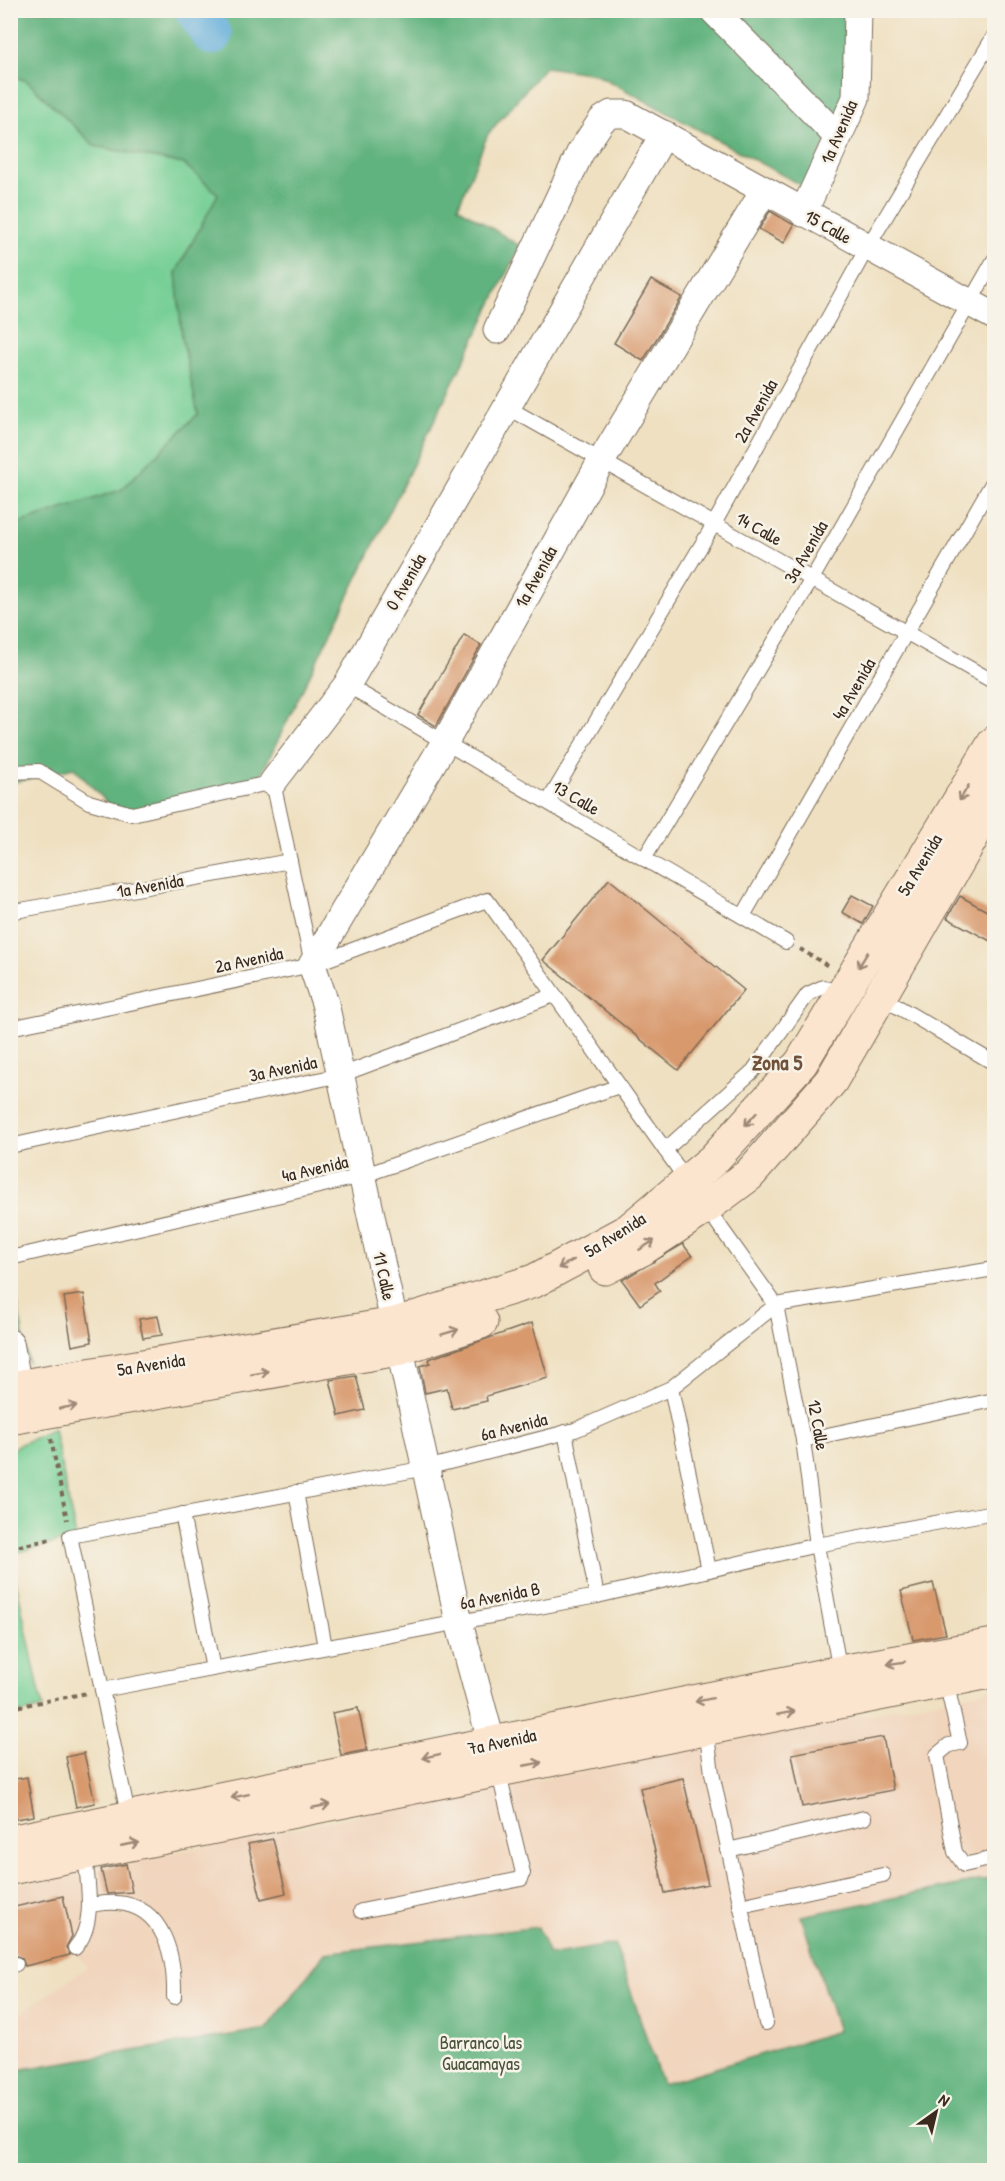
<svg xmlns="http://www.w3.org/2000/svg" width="1005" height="2181" font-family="'Patrick Hand',sans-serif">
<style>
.built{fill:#f1d5bd}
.green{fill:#76cf95;stroke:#587c5a;stroke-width:1.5}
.forest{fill:#60b27e;stroke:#4e6e4e;stroke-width:1.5}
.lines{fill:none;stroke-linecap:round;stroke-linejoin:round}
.river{stroke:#62aedb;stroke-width:40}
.building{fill:#d8996d}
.lane-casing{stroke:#7a6a57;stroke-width:16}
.street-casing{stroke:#7a6a57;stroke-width:29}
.secondary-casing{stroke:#7a6a57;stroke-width:35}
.path{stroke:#7a6a57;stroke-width:4;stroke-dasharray:4.5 4.5;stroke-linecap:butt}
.lane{stroke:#fff;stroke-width:14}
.street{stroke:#fff;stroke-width:27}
.secondary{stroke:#fce5cf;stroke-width:33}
.oneway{stroke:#9c8876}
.labels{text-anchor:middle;stroke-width:5;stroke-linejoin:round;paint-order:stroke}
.street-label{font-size:18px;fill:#3b2a1e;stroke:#f7f3e8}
.park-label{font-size:18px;fill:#4a533c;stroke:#f7f3e8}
.quarter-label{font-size:21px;font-weight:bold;fill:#72513a;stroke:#f7f3e8}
</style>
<rect width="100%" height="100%" fill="#f7f3e8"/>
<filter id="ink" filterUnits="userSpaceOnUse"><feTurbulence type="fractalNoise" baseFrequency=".0167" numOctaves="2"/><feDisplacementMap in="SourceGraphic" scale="12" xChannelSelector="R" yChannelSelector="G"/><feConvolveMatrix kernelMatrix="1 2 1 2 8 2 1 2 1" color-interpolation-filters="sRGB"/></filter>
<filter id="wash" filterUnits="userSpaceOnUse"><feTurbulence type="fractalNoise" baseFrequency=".008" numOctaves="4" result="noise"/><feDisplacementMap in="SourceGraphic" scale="24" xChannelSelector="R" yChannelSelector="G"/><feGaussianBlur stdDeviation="1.35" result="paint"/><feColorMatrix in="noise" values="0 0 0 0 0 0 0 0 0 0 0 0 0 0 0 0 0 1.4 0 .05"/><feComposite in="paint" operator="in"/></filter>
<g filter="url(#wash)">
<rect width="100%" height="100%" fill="#efe0c1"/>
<path class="built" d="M 994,1689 L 994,1878 L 801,1916 L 838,2031 L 661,2084 L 615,1944 L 549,1955 L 325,1953 L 268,2029 L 11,2071 L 11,2019 L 88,1967 L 76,1954 L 17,1968 L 11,1947 L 11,1885 Z"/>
<g class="green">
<path d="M 10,75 L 27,81 L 95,146 L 184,164 L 218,194 L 176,273 L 182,337 L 198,414 L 121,490 L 11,526 Z"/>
<path d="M 54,1429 L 76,1538 L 11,1554 L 11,1453 L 16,1446 Z"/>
<path d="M 11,1558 L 43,1708 L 11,1716 L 10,1716 Z"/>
</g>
<g class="forest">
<path d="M 11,11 L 855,11 L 844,99 L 806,188 L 596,74 L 545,67 L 488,134 L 458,207 L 520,246 L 253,791 L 118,814 L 74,768 L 11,783 L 10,526 L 121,490 L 198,414 L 182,337 L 176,273 L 218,194 L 184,164 L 95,146 L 27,81 L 11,75 Z"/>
<path d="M 11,1269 L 28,1362 L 11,1343 Z"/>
<path d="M 994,1878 L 994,2170 L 11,2170 L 11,2071 L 267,2029 L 325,1953 L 538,1927 L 549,1955 L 615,1944 L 662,2084 L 838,2031 L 801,1916 Z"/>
</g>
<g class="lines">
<path class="river" d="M 195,10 L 212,35"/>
</g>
<g id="blocks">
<g class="building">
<path d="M 770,211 L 794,225 L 784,243 L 759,229 Z"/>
<path d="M 651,280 L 682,297 L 643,361 L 614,343 Z"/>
<path d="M 464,635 L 481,645 L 436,726 L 418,715 Z"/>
<path d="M 609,879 L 744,990 L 678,1070 L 543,960 Z"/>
<path d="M 852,895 L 873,906 L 863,924 L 842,912 Z"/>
<path d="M 960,896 L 994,915 L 994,943 L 947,918 Z"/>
<path d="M 683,1244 L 692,1256 L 655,1283 L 660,1291 L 640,1305 L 622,1280 Z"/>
<path d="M 84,1294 L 92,1342 L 72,1346 L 64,1297 Z"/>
<path d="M 158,1316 L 162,1335 L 143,1338 L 139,1319 Z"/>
<path d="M 532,1323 L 548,1378 L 486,1396 L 487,1401 L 452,1409 L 447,1388 L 425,1393 L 420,1366 L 430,1363 L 429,1359 Z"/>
<path d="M 356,1376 L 365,1410 L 339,1416 L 330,1380 Z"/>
<path d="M 933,1583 L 946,1634 L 913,1640 L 901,1591 Z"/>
<path d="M 358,1708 L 367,1750 L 341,1755 L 332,1713 Z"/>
<path d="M 883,1737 L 893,1790 L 802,1807 L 792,1754 Z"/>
<path d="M 84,1753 L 95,1803 L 76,1807 L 66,1757 Z"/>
<path d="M 27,1777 L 34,1816 L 10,1820 L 10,1780 Z"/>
<path d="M 683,1778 L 708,1884 L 665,1893 L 640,1788 Z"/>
<path d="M 273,1839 L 286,1893 L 261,1899 L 248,1844 Z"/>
<path d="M 126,1864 L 132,1892 L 107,1894 L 101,1869 Z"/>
<path d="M 63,1896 L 72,1936 L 66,1947 L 70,1955 L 25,1966 L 22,1958 L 14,1955 L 10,1942 L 10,1908 Z"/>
</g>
</g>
</g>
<g filter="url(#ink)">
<use href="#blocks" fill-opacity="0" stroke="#7a6a57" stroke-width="1.5"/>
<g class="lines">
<defs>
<g id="lane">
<path d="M 505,406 L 994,682"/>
<path d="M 347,685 L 786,942"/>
<path d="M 10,772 L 39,771 L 89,802 L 132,814 L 273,782 L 312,964"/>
<path d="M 548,802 L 714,524 L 867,248 L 994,36"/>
<path d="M 644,859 L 812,579 L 994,260"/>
<path d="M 10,912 L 290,861"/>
<path d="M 743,916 L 994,480"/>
<path d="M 881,997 L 994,1063"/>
<path d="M 10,1028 L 312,965 L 487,900 L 688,1182"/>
<path d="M 10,1146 L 341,1075 L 554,995"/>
<path d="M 665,1150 L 753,1071 L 808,994 L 823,987 L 843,994"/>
<path d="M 706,1207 L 776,1305 L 803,1440 L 817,1545 L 840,1672"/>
<path d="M 10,1258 L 362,1176 L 619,1086"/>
<path d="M 671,1388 L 709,1570"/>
<path d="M 565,1432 L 597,1596"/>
<path d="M 803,1440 L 994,1400"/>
<path d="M 296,1492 L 325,1647"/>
<path d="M 182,1514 L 213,1669"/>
<path d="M 946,1681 L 960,1743 L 949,1745 L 937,1755 L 955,1852 L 964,1865 L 994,1858"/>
<path d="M 102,1690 L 597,1596 L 817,1545 L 994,1512"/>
<path d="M 706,1729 L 712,1773 L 766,2023"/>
<path d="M 129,1819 L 70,1536 L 426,1468 L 575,1430 L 671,1388 L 776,1305 L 994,1269"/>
<path d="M 728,1850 L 864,1818"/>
<path d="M 89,1905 C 98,1904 108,1902 117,1903 C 165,1906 175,1958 174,1997"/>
<path d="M 740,1906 L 883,1875"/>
<path d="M 361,1911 L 521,1879 L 523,1873 L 498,1770"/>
<path d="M 75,1948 C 97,1923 87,1883 85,1853"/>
<path d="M 10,1966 L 16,1964"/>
</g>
<g id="street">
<path d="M 713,10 L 838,137"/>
<path d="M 803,213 L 856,98 L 858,10"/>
<path d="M 497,330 L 580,153 L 602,120 L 611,114 L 626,114 L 994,316"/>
<path d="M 273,782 L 347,685 L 664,134"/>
<path d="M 10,1343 L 15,1370 L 10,1389"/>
<path d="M 497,1763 L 459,1622 L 325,1003 L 312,965 L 445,742 L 602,460 L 764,191"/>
</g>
<g id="secondary">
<path d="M 605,1268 L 642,1249 L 706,1207 L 749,1175 L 831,1081 L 994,799"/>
<path d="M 10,1388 L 395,1324 L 534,1281 L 629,1230 L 713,1160 L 801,1063 L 994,743"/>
<path d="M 10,1418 L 398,1349 L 481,1322"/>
<path d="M 10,1842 L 840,1672 L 994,1645"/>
<path d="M 10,1868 L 994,1671"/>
</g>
</defs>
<use href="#lane" class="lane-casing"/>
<use href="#street" class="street-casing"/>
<use href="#secondary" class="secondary-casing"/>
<g class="path">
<path d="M 800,949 L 830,967"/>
<path d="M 51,1439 L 67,1520"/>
<path d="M 10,1548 L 52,1539"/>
<path d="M 10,1708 L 87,1693"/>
</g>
<use href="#lane" class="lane"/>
<use href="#street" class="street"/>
<use href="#secondary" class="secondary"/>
</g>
<defs><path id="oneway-shaft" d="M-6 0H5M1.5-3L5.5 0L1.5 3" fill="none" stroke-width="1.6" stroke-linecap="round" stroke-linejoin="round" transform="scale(1.5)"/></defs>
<g class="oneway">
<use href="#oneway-shaft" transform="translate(964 793) rotate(121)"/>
<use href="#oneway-shaft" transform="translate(863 960) rotate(121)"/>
<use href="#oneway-shaft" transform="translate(751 1119) rotate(132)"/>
<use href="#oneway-shaft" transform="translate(647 1245) rotate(-32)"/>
<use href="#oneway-shaft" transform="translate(566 1264) rotate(152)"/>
<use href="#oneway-shaft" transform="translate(450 1332) rotate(-17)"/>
<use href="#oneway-shaft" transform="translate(260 1373) rotate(-10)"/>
<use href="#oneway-shaft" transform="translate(68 1407) rotate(-10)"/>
<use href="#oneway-shaft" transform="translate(896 1663) rotate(171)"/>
<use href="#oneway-shaft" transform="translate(704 1700) rotate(168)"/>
<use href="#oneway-shaft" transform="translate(786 1713) rotate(-11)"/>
<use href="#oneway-shaft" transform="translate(431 1756) rotate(168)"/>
<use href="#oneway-shaft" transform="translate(533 1764) rotate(-11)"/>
<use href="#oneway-shaft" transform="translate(240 1796) rotate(168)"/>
<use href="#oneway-shaft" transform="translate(321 1806) rotate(-11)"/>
<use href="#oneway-shaft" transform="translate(130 1844) rotate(-11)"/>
</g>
</g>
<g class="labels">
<g class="street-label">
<text transform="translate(839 132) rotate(-67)" y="6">1a Avenida</text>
<text transform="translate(828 227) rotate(29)" y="6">15 Calle</text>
<text transform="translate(756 411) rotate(-61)" y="6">2a Avenida</text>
<text transform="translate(759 529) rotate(29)" y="6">14 Calle</text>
<text transform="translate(806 552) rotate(-60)" y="6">3a Avenida</text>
<text transform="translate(536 577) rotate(-61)" y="6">1a Avenida</text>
<text transform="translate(406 582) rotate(-60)" y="6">0 Avenida</text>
<text transform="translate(854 689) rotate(-60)" y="6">4a Avenida</text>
<text transform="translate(576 798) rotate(30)" y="6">13 Calle</text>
<text transform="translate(920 865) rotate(-59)" y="6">5a Avenida</text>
<text transform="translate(150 886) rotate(-10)" y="6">1a Avenida</text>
<text transform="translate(249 960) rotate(-12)" y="6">2a Avenida</text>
<text transform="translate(283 1069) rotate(-12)" y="6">3a Avenida</text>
<text transform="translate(315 1169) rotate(-13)" y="6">4a Avenida</text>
<text transform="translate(615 1235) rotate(-32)" y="6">5a Avenida</text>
<text transform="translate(384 1276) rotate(78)" y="6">11 Calle</text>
<text transform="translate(151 1365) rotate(-9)" y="6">5a Avenida</text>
<text transform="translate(818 1425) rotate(80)" y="6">12 Calle</text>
<text transform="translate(514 1427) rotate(-14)" y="6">6a Avenida</text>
<text transform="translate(500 1596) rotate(-11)" y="6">6a Avenida B</text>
<text transform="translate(502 1742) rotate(-12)" y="6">7a Avenida</text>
</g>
<g class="park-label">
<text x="481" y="2049">Barranco las<tspan x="481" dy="21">Guacamayas</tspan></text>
</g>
<g class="quarter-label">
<text x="777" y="1070">Zona 5</text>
</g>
</g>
<rect width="1005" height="2181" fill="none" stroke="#f7f3e8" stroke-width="36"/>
<g transform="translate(936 2112) rotate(34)" stroke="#f7f3e8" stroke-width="4.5" paint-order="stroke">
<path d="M0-4.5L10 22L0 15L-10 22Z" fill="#3b2a1e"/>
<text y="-9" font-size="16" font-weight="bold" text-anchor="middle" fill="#3b2a1e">N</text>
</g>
</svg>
